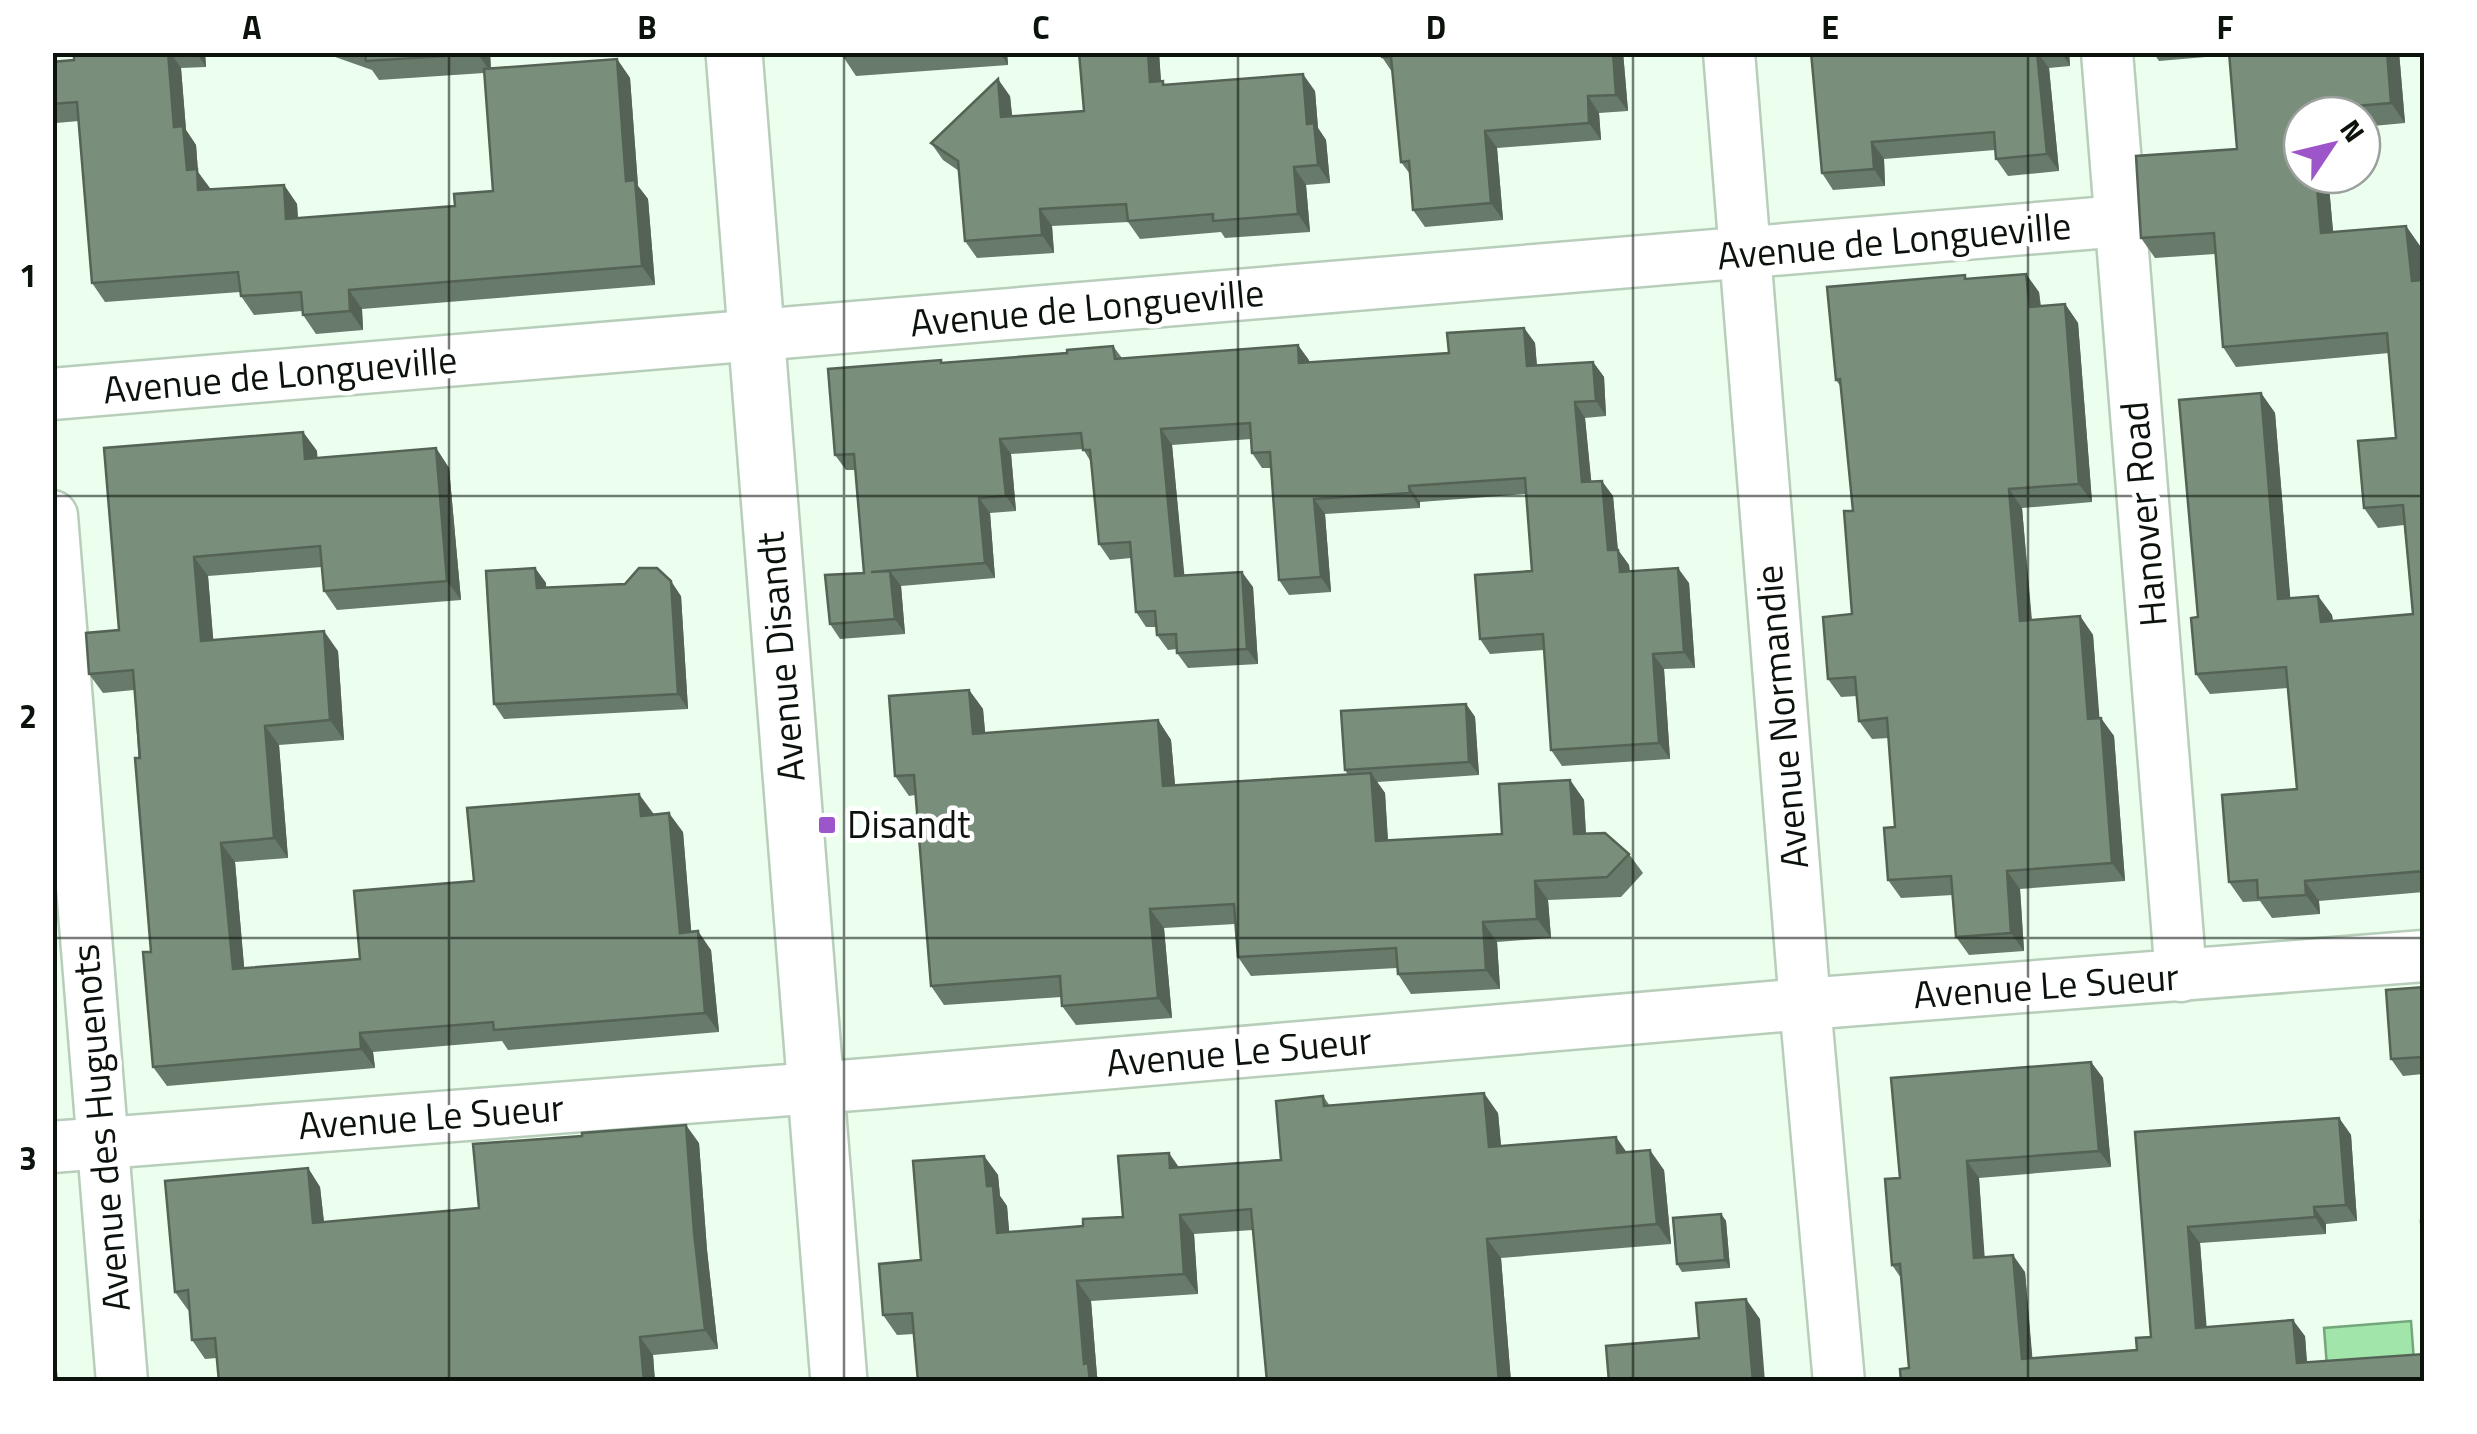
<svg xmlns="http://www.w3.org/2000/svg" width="2477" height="1434" font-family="'Titillium Web',sans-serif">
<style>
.water{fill:#a1e5ab;stroke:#74a67b;stroke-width:2.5}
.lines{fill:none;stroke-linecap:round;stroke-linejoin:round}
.street-casing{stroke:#b7ceba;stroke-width:55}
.secondary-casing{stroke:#b7ceba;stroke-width:60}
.street{stroke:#fff;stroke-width:50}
.secondary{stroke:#fff;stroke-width:55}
.wall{fill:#687a6a}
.shaded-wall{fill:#556356}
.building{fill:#798e7b;stroke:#556356;stroke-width:2.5}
.grid{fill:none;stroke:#0b130c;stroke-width:2.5;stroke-opacity:0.55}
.poi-dot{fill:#9d56ca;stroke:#fff;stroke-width:4}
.labels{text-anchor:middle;stroke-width:9;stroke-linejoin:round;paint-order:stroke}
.street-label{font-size:38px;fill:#0b130c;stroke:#fff}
.poi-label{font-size:38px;fill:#0b130c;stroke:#fff;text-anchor:start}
.neatline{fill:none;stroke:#0b130c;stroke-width:4}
.grid-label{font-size:32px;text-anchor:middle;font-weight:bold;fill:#0b130c}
</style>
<rect width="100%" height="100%" fill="#ecffee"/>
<path class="water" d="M 2411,1321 L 2414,1361 L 2327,1367 L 2324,1328 Z"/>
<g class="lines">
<defs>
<g id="street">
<path d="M 1729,52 L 1805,1004 L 1839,1382"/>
<path d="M 2107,52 L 2181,976"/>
<path d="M 52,394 L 2121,221"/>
<path d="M 52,516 L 122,1382"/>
<path d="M 52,1147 L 879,1083 L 1805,1004 L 2424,956"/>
</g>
<path id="secondary" d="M 734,52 L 839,1382"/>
</defs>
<use href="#street" class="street-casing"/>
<use href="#secondary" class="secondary-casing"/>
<use href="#street" class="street"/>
<use href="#secondary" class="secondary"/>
</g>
<g class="wall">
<path d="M 74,52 L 205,52 L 206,67 L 181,68 L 186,130 L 196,145 L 198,172 L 210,190 L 284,185 L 297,204 L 298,218 L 455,206 L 493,191 L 484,73 L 379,80 L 372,70 L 321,52 L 490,52 L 491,69 L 617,59 L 630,78 L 638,186 L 648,199 L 655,285 L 362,309 L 363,330 L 316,334 L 303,315 L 302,311 L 254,315 L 241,296 L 240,292 L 105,302 L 92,283 L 79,121 L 56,123 L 52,118 L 52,62 L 74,60 Z"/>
<path d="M 840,52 L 1007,52 L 1008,65 L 856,76 Z"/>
<path d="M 1079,52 L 1159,52 L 1161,81 L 1166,85 L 1315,91 L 1318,128 L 1326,140 L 1330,183 L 1306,185 L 1310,232 L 1225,238 L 1221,232 L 1140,239 L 1128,222 L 1052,226 L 1054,253 L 977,258 L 965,241 L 959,171 L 943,160 L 931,143 L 1010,96 L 1012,116 L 1084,111 Z"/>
<path d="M 1623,52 L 1628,111 L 1599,113 L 1601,140 L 1497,148 L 1503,220 L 1425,227 L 1413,210 L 1410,174 L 1401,162 L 1392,72 L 1382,57 Z"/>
<path d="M 1811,52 L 2069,52 L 2070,66 L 2049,68 L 2059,171 L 2008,176 L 1996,159 L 1995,150 L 1884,159 L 1885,186 L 1833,190 L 1822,173 Z"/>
<path d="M 2153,52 L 2399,52 L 2405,123 L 2362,127 L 2362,115 L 2302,115 L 2328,175 L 2333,232 L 2406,226 L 2420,246 L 2424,280 L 2424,892 L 2319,901 L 2320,914 L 2272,918 L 2260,901 L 2243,902 L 2229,882 L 2297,789 L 2288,688 L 2210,694 L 2196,674 L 2198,617 L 2261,393 L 2275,413 L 2290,598 L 2318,596 L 2332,615 L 2333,621 L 2413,614 L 2404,525 L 2378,528 L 2364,508 L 2396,438 L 2389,353 L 2236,367 L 2223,347 L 2215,254 L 2155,258 L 2141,238 L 2237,149 L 2229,55 L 2159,61 Z"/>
<path d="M 1967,279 L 2039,292 L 2041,306 L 2065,304 L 2078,323 L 2092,502 L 2022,508 L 2032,620 L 2080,616 L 2093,635 L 2099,718 L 2114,736 L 2125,881 L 2020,889 L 2024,951 L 1969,955 L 1956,937 L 1953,895 L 1901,898 L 1888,880 L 1895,827 L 1889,738 L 1872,739 L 1859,721 L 1857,696 L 1841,697 L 1828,679 L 1852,614 L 1853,511 L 1841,387 L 1836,380 Z"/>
<path d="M 1524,328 L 1535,343 L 1537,365 L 1593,362 L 1604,377 L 1606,416 L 1585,418 L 1591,482 L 1613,496 L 1618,550 L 1629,565 L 1630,572 L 1689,583 L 1695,668 L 1664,669 L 1670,759 L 1562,766 L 1551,750 L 1544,650 L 1490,654 L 1480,639 L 1532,571 L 1526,494 L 1420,502 L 1420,508 L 1325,514 L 1331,592 L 1289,595 L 1279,580 L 1271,468 L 1262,468 L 1252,453 L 1251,439 L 1172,445 L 1184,576 L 1253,587 L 1258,664 L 1188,668 L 1177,653 L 1177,649 L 1168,650 L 1157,635 L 1156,627 L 1146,627 L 1136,612 L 1131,558 L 1110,560 L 1099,544 L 1091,462 L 1083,449 L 1011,454 L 1016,511 L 990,513 L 995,578 L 901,586 L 905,634 L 840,639 L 830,624 L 864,573 L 855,470 L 846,470 L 835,455 L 941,360 L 943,363 L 1067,353 L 1113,346 L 1122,358 L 1298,345 L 1309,363 L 1449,353 Z"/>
<path d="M 303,432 L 317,451 L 317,458 L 436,448 L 449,468 L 461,600 L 337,610 L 324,591 L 322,567 L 208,576 L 213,640 L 338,651 L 344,740 L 279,745 L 288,858 L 235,862 L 244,968 L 360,959 L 474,881 L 653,813 L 683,832 L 691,932 L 711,950 L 719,1032 L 508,1050 L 502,1041 L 373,1052 L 375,1068 L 167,1086 L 153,1067 L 151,952 L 134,690 L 103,693 L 89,674 L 119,630 Z"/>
<path d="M 535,568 L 546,583 L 546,588 L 681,596 L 688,709 L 504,719 L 494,704 Z"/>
<path d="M 969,690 L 983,709 L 985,733 L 1158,720 L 1171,740 L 1175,786 L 1348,775 L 1345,770 L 1466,704 L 1475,717 L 1479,775 L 1377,782 L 1385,793 L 1388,840 L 1502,834 L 1570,780 L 1584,800 L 1586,834 L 1629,854 L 1643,873 L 1621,897 L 1548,900 L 1551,938 L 1497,942 L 1500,989 L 1411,994 L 1398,974 L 1397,968 L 1251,976 L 1238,957 L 1235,924 L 1164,928 L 1172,1018 L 1076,1025 L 1062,1006 L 1062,997 L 944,1005 L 931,986 L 915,795 L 909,796 L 895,776 Z"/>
<path d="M 2424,987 L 2423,1074 L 2403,1076 L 2391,1059 Z"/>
<path d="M 2091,1062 L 2103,1078 L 2111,1167 L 1979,1178 L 1984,1258 L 2025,1272 L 2032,1358 L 2137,1350 L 2151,1337 L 2135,1132 L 2339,1118 L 2351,1135 L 2357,1221 L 2326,1224 L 2326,1234 L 2200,1243 L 2206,1327 L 2305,1336 L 2307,1362 L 2424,1382 L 1909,1368 L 1901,1278 L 1892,1265 L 1900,1178 Z"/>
<path d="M 1323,1096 L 1330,1106 L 1498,1113 L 1501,1146 L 1627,1152 L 1664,1170 L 1671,1244 L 1501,1258 L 1511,1382 L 1267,1382 L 1253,1230 L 1194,1234 L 1198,1294 L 1091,1301 L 1097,1376 L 914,1334 L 897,1335 L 883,1315 L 921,1260 L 984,1156 L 998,1175 L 1000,1196 L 1007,1206 L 1009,1232 L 1083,1226 L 1123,1217 L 1179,1168 L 1281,1160 Z"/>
<path d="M 699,1143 L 707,1250 L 718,1349 L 653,1355 L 655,1382 L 219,1382 L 217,1358 L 205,1359 L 192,1340 L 190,1310 L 188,1310 L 175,1292 L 308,1168 L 320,1187 L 324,1222 L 479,1208 Z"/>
<path d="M 1721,1214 L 1726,1221 L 1730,1268 L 1682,1272 L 1677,1264 Z"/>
</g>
<g class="shaded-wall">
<path d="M 168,52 L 170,52 L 181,68 L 186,130 L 196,145 L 198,172 L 210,188 L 212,209 L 187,170 L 174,127 Z"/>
<path d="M 196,52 L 205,52 L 206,67 Z"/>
<path d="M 478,52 L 490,52 L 491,73 L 478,54 Z"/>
<path d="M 999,52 L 1007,52 L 1008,65 Z"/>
<path d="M 1148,52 L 1159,52 L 1162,99 L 1150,82 Z"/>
<path d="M 1613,52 L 1623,52 L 1628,111 L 1616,95 Z"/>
<path d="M 2037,52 L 2049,68 L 2059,171 L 2047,154 Z"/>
<path d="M 2061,52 L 2069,52 L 2070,66 Z"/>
<path d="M 2387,52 L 2399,52 L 2405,123 L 2391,103 Z"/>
<path d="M 617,59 L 630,78 L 638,186 L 648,199 L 655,285 L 642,266 L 626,181 Z"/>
<path d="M 1303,74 L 1315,91 L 1318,128 L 1326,140 L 1330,183 L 1318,165 L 1307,124 Z"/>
<path d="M 998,79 L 1010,96 L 1014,134 L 1001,117 Z"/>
<path d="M 1588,96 L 1599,113 L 1601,140 L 1589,123 Z"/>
<path d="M 1485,131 L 1497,148 L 1503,220 L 1491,203 Z"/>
<path d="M 1872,142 L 1884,159 L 1885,186 L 1874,169 Z"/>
<path d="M 1294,167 L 1306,185 L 1310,232 L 1298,214 Z"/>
<path d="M 2316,175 L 2328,175 L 2335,253 L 2321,233 Z"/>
<path d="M 284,185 L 297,204 L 299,238 L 286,219 Z"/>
<path d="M 1040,209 L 1052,226 L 1054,253 L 1042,235 Z"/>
<path d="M 2406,226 L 2420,246 L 2424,291 L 2412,281 Z"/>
<path d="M 2026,274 L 2039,292 L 2042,325 L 2030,307 Z"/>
<path d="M 349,290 L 362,309 L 363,330 L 350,311 Z"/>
<path d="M 2065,304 L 2078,323 L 2092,502 L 2079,484 Z"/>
<path d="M 1524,328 L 1535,343 L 1538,381 L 1527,366 Z"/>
<path d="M 1298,345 L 1309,360 L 1310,379 L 1299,363 Z"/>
<path d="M 1593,362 L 1604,377 L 1606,416 L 1596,401 Z"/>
<path d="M 2261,393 L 2275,413 L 2292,618 L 2278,599 Z"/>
<path d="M 1575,402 L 1585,418 L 1593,498 L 1582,482 Z"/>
<path d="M 1161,429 L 1172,445 L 1186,592 L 1175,576 Z"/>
<path d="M 303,432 L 317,451 L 319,478 L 305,459 Z"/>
<path d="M 1000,439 L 1011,454 L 1016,511 L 1006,496 Z"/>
<path d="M 436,448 L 449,468 L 461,600 L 447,581 Z"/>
<path d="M 1602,481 L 1613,496 L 1619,565 L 1608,550 Z"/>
<path d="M 1409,486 L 1420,502 L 1420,508 L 1410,493 Z"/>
<path d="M 2009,489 L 2022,508 L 2033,639 L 2020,621 Z"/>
<path d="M 979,498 L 990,513 L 995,578 L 985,563 Z"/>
<path d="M 1314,499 L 1325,514 L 1331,592 L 1321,577 Z"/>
<path d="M 1618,550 L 1629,565 L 1631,588 L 1620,572 Z"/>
<path d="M 194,557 L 208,576 L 215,660 L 201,641 Z"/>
<path d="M 535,568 L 546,583 L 547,603 L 537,588 Z"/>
<path d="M 1678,568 L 1689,583 L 1695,668 L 1684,652 Z"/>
<path d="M 890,571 L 901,586 L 905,634 L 895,619 Z"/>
<path d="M 1242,572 L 1253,587 L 1258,664 L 1247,649 Z"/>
<path d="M 671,581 L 681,596 L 688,709 L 678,694 Z"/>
<path d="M 2318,596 L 2332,615 L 2335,641 L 2321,622 Z"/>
<path d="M 2080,616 L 2093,635 L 2101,737 L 2088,719 Z"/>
<path d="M 324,631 L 338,651 L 344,740 L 330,720 Z"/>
<path d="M 1653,654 L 1664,669 L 1670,759 L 1659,743 Z"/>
<path d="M 969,690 L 983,709 L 987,753 L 973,734 Z"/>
<path d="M 1466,704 L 1475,717 L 1479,775 L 1469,762 Z"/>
<path d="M 2101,718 L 2114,736 L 2125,881 L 2112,863 Z"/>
<path d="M 1158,720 L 1171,740 L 1177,806 L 1163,786 Z"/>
<path d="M 265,726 L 279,745 L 288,858 L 274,838 Z"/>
<path d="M 1371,773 L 1385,793 L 1389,860 L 1376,841 Z"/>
<path d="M 1570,780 L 1584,800 L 1587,854 L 1574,834 Z"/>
<path d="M 639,794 L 653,813 L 655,836 L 641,816 Z"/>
<path d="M 669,813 L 683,832 L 693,952 L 680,933 Z"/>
<path d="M 221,843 L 235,862 L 246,988 L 233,969 Z"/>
<path d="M 2007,871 L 2020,889 L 2024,951 L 2011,933 Z"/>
<path d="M 1535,881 L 1548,900 L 1551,938 L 1537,919 Z"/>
<path d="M 2305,881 L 2319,901 L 2320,914 L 2306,895 Z"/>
<path d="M 1150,909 L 1164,928 L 1172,1018 L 1158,998 Z"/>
<path d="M 1483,922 L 1497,942 L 1500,989 L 1486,970 Z"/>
<path d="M 698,931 L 711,950 L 719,1032 L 705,1013 Z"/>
<path d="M 360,1033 L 373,1052 L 375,1068 L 361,1049 Z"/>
<path d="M 2091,1062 L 2103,1078 L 2111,1167 L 2099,1151 Z"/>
<path d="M 1484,1093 L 1498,1113 L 1503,1167 L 1489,1147 Z"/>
<path d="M 2339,1118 L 2351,1135 L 2357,1221 L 2346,1205 Z"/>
<path d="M 686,1125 L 699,1143 L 707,1250 L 718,1349 L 705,1330 L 694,1232 Z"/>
<path d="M 1616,1137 L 1630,1157 L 1617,1153 Z"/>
<path d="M 1650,1150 L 1664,1170 L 1671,1244 L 1657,1224 Z"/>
<path d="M 1169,1153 L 1183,1173 L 1170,1168 Z"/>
<path d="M 984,1156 L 998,1175 L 1000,1196 L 1007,1206 L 1011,1253 L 997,1233 L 987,1186 Z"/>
<path d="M 1967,1161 L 1979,1178 L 1986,1275 L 1974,1258 Z"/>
<path d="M 308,1168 L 320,1187 L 326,1241 L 313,1223 Z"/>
<path d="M 2314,1207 L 2326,1224 L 2326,1234 L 2315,1217 Z"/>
<path d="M 1721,1214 L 1726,1221 L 1730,1268 L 1725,1260 Z"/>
<path d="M 1180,1215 L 1194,1234 L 1198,1294 L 1184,1274 Z"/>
<path d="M 2188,1227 L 2200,1243 L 2208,1344 L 2196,1328 Z"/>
<path d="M 1487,1239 L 1501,1258 L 1511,1382 L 1499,1382 Z"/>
<path d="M 2013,1255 L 2025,1272 L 2034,1376 L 2022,1359 Z"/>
<path d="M 1077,1281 L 1091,1301 L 1097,1376 L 1101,1382 L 1090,1382 L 1084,1364 Z"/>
<path d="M 1746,1299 L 1760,1319 L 1765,1382 L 1753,1382 Z"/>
<path d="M 52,1313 L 58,1382 L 52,1382 Z"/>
<path d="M 2293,1320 L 2305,1336 L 2308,1379 L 2297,1363 Z"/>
<path d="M 640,1337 L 653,1355 L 655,1382 L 644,1382 Z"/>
</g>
<g class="building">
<path d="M 74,52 L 168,52 L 174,127 L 183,126 L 187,170 L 197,169 L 198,190 L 284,185 L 286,219 L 455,206 L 454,194 L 493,191 L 484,69 L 617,59 L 626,181 L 635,180 L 642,266 L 349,290 L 350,311 L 303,315 L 301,292 L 241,296 L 238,272 L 92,283 L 77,102 L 52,104 L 52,62 L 74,60 Z"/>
<path d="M 362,52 L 478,52 L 478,54 L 366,61 L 365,54 Z"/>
<path d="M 840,52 L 873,52 L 841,55 Z"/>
<path d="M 1079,52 L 1148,52 L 1150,82 L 1163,81 L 1163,85 L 1303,74 L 1307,124 L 1314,123 L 1318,165 L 1294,167 L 1298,214 L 1213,221 L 1213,214 L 1128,221 L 1126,204 L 1040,209 L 1042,235 L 965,241 L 958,161 L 931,143 L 998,79 L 1001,117 L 1084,111 Z"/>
<path d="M 1381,52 L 1613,52 L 1616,95 L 1588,96 L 1589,123 L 1485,131 L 1491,203 L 1413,210 L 1409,161 L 1401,162 L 1391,57 L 1382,57 Z"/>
<path d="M 1811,52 L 2037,52 L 2047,154 L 1996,159 L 1994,132 L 1872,142 L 1874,169 L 1822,173 Z"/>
<path d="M 2229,52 L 2387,52 L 2391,103 L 2310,110 L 2310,115 L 2302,115 L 2302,175 L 2316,175 L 2321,233 L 2406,226 L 2412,281 L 2424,280 L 2424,871 L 2305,881 L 2306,895 L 2258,898 L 2257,880 L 2229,882 L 2222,795 L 2297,789 L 2286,667 L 2196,674 L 2191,618 L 2198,617 L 2179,400 L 2261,393 L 2278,599 L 2318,596 L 2321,622 L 2413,614 L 2403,505 L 2364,508 L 2358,441 L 2396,438 L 2387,333 L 2223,347 L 2214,233 L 2141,238 L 2136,156 L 2237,149 Z"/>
<path d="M 2026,274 L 2030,307 L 2065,304 L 2079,484 L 2009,489 L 2020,621 L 2080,616 L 2088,719 L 2101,718 L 2112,863 L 2007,871 L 2011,933 L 1956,937 L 1951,876 L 1888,880 L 1884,828 L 1895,827 L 1887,718 L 1859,721 L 1855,677 L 1828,679 L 1823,617 L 1852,614 L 1844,511 L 1853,511 L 1840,379 L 1836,380 L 1827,287 L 1965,275 L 1965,279 Z"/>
<path d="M 1524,328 L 1527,366 L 1593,362 L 1596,401 L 1575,402 L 1582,482 L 1602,481 L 1608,550 L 1618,550 L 1620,572 L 1678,568 L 1684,652 L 1653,654 L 1659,743 L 1551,750 L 1543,634 L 1480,639 L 1475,575 L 1532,571 L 1525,478 L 1409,486 L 1410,493 L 1314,499 L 1321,577 L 1279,580 L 1270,452 L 1252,453 L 1250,423 L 1161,429 L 1175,576 L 1242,572 L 1247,649 L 1177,653 L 1176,634 L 1157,635 L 1155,611 L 1136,612 L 1130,542 L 1099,544 L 1090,450 L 1083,450 L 1081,433 L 1000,439 L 1006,496 L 979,498 L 985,563 L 871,572 L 890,571 L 895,619 L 830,624 L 825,575 L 864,573 L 854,454 L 835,455 L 828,369 L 941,360 L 941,363 L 1067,353 L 1067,350 L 1113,346 L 1115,359 L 1298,345 L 1299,363 L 1449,353 L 1447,333 Z"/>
<path d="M 303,432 L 305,459 L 436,448 L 447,581 L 324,591 L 320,546 L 194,557 L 201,641 L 324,631 L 330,720 L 265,726 L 274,838 L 221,843 L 233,969 L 360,959 L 354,891 L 474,881 L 467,808 L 639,794 L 641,816 L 669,813 L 680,933 L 698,931 L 705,1013 L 494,1030 L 493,1022 L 360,1033 L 361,1049 L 153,1067 L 143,952 L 151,952 L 135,758 L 140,758 L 133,670 L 89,674 L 86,633 L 119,630 L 104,448 Z"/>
<path d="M 535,568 L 537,588 L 625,584 L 639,568 L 657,568 L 671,581 L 678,694 L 494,704 L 486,571 Z"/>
<path d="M 969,690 L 973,734 L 1158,720 L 1163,786 L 1371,773 L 1376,841 L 1502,834 L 1499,784 L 1570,780 L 1574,834 L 1605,833 L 1629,854 L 1607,877 L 1535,881 L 1537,919 L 1483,922 L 1486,970 L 1398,974 L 1396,948 L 1238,957 L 1234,904 L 1150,909 L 1158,998 L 1062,1006 L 1060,976 L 931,986 L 914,775 L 895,776 L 889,696 Z"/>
<path d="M 1466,704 L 1469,762 L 1345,770 L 1341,711 Z"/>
<path d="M 2424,987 L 2424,1098 L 2422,1057 L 2391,1059 L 2386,990 Z"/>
<path d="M 2091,1062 L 2099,1151 L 1967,1161 L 1974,1258 L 2013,1255 L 2022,1359 L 2137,1350 L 2136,1338 L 2151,1337 L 2135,1132 L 2339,1118 L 2346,1205 L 2314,1207 L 2315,1217 L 2188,1227 L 2196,1328 L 2293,1320 L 2297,1363 L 2424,1354 L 2424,1382 L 1901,1382 L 1900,1369 L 1909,1368 L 1900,1264 L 1892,1265 L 1885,1179 L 1900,1178 L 1891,1078 Z"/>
<path d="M 1484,1093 L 1489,1147 L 1616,1137 L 1617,1153 L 1650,1150 L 1657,1224 L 1487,1239 L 1499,1382 L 1267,1382 L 1251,1209 L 1180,1215 L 1184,1274 L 1077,1281 L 1084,1364 L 1088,1363 L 1090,1382 L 918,1382 L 912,1313 L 883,1315 L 879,1264 L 921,1260 L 913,1161 L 984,1156 L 987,1186 L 993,1186 L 997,1233 L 1083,1226 L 1083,1219 L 1123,1217 L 1118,1156 L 1169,1153 L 1170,1168 L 1281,1160 L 1276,1101 L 1323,1096 L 1324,1106 Z"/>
<path d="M 686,1125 L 694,1232 L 705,1330 L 640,1337 L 644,1382 L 219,1382 L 215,1338 L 192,1340 L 188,1290 L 175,1292 L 165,1181 L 308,1168 L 313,1223 L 479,1208 L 473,1144 L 582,1136 L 582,1133 Z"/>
<path d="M 1721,1214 L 1725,1260 L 1677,1264 L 1673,1218 Z"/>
<path d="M 2421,1221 L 2424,1221 L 2424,1266 Z"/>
<path d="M 1746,1299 L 1753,1382 L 1609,1382 L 1606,1346 L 1699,1338 L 1696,1303 Z"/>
</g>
<path class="grid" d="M 449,52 L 449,1382M 844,52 L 844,1382M 1238,52 L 1238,1382M 1633,52 L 1633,1382M 2028,52 L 2028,1382M 52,496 L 2424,496M 52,938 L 2424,938"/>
<rect class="poi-dot" x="817" y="815" width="20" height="20" rx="5"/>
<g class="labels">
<g class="street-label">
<text transform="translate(1894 241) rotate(-5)" y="13">Avenue de Longueville</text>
<text transform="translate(1087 308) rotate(-5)" y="13">Avenue de Longueville</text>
<text transform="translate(280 375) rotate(-5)" y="13">Avenue de Longueville</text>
<text transform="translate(2144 514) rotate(-95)" y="13">Hanover Road</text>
<text transform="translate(781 657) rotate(-95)" y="13">Avenue Disandt</text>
<text transform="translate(1782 717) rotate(-95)" y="13">Avenue Normandie</text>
<text transform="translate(2046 986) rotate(-4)" y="13">Avenue Le Sueur</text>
<text transform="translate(1239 1052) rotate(-5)" y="13">Avenue Le Sueur</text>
<text transform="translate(431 1117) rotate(-4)" y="13">Avenue Le Sueur</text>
<text transform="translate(101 1128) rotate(-95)" y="13">Avenue des Huguenots</text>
</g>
<g class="poi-label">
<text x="847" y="838">Disandt</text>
</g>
</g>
<rect width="2477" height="1434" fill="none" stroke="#ffffff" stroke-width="110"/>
<g transform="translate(2332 145) rotate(55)"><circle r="48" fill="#ffffff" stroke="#9da19e" stroke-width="2.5"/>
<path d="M0-8L18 38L0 25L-18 38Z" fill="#9d56ca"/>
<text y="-15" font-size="28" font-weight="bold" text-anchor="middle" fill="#0b130c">N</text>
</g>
<rect x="55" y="55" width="2367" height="1324" class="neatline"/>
<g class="grid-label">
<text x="252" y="39">A</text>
<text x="647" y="39">B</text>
<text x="1041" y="39">C</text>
<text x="1436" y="39">D</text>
<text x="1830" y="39">E</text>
<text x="2225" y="39">F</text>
<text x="28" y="287">1</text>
<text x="28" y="728">2</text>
<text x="28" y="1170">3</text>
</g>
</svg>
